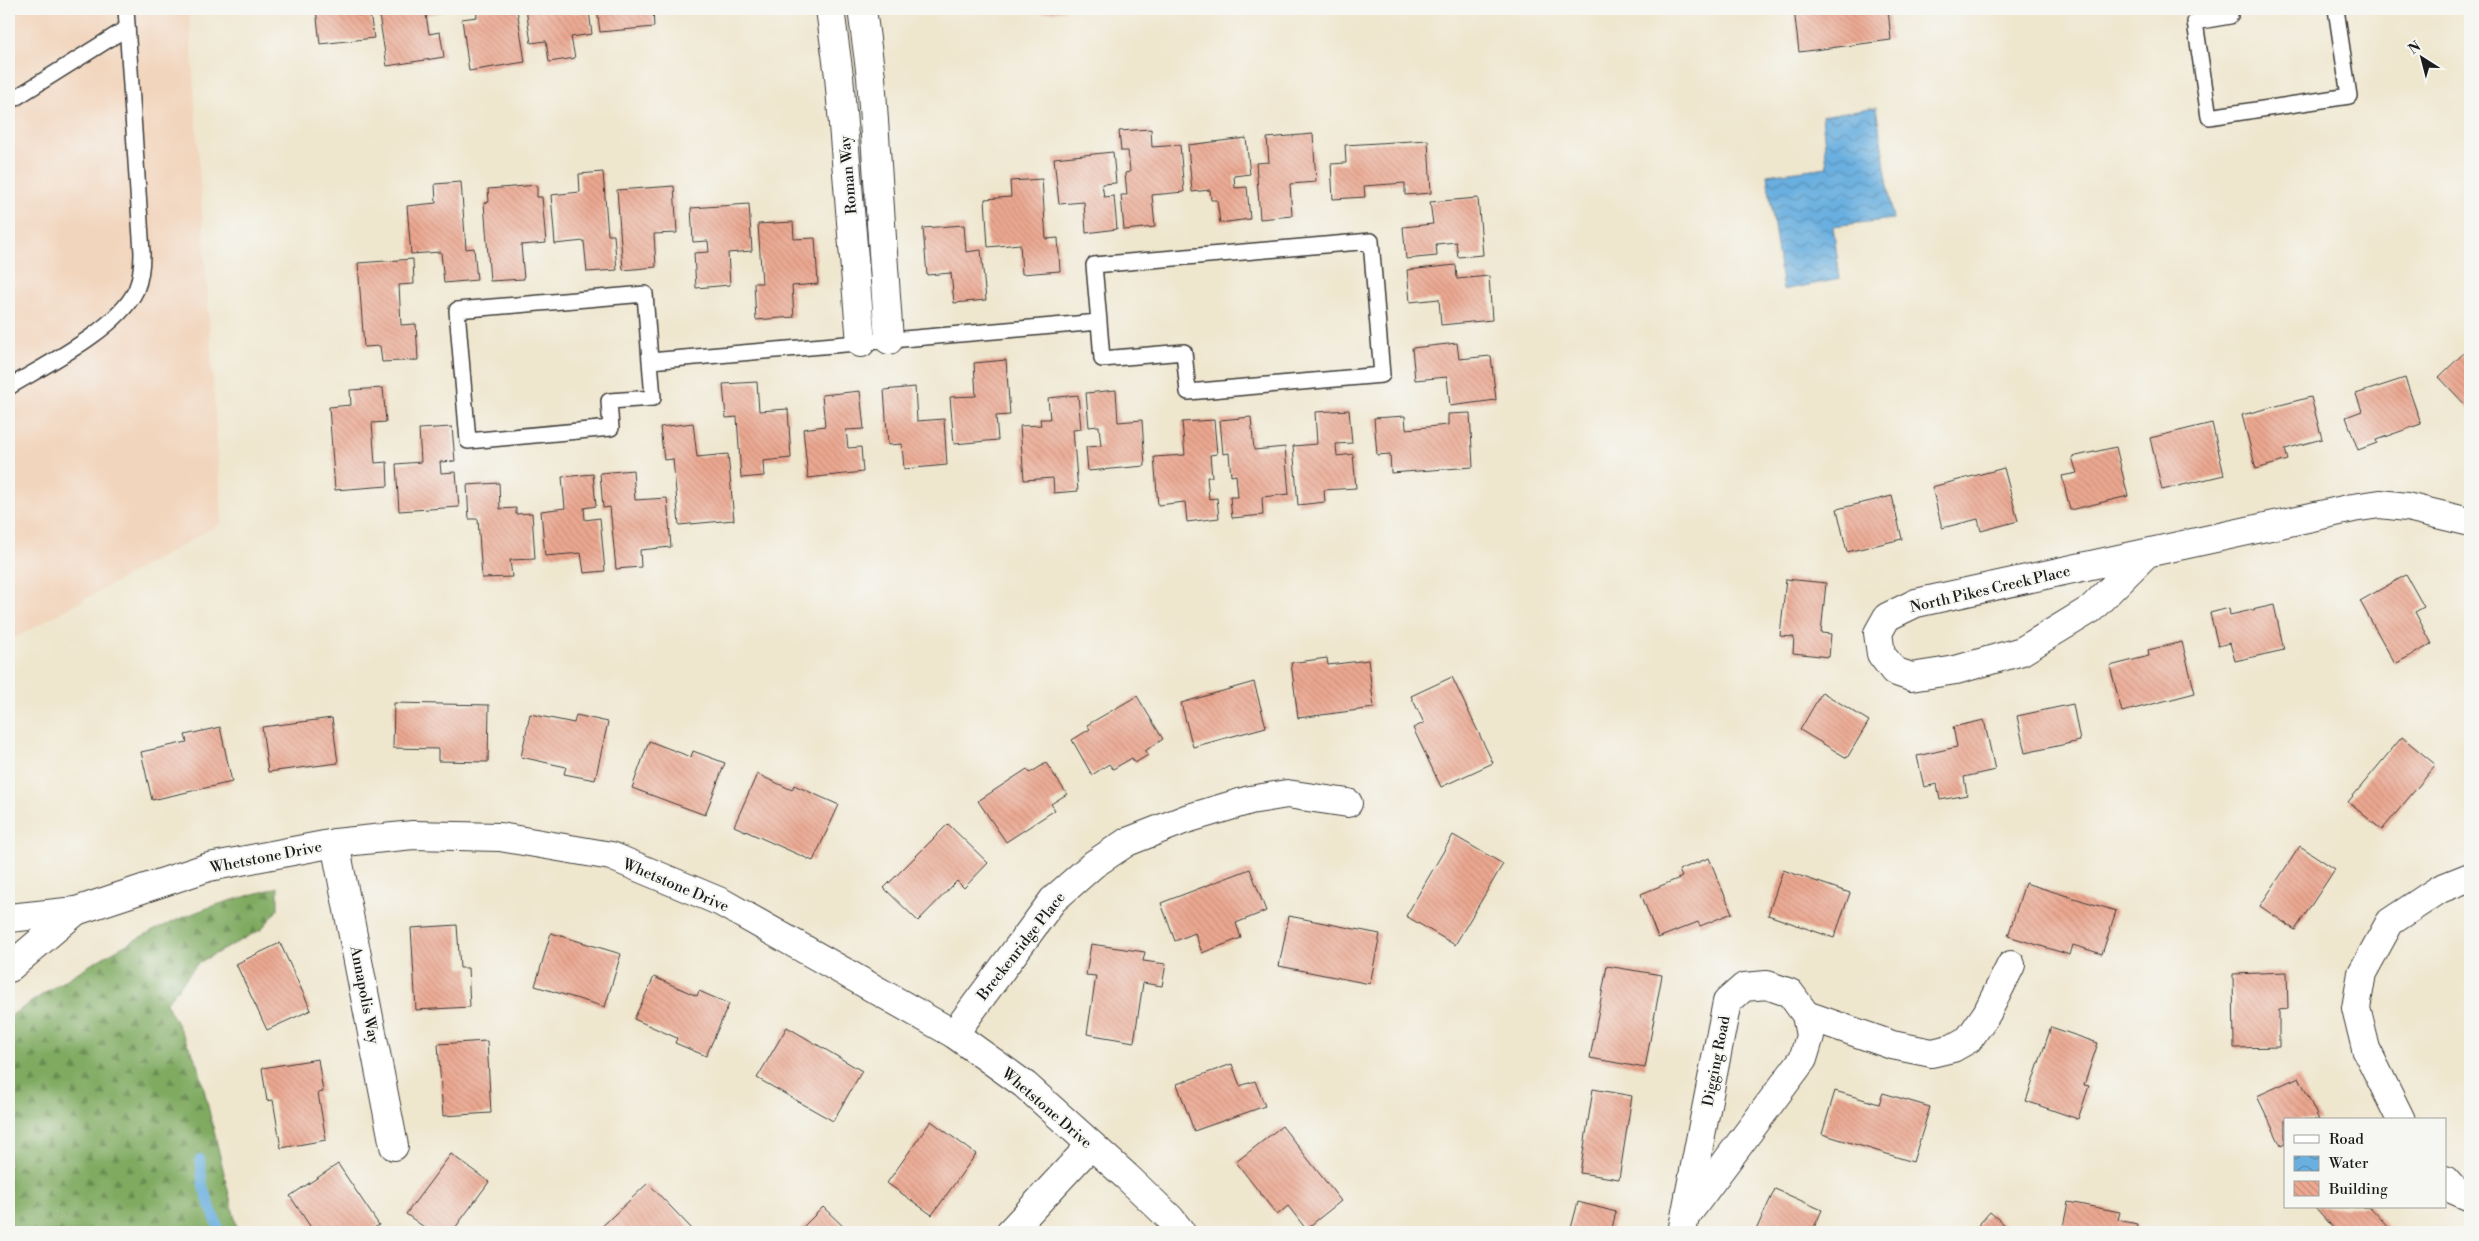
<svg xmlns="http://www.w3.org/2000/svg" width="2479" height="1241" font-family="'Libre Bodoni',serif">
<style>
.built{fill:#f2d5bd}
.forest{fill:url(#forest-firs);stroke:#4e633e}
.water{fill:url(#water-waves);stroke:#42667e}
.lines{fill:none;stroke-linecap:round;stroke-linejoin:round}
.stream{stroke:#69afdf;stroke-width:10}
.building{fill:url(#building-back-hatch)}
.lane-casing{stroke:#3c3a37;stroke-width:18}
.street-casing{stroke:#3c3a37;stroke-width:30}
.lane{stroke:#fff;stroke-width:15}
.street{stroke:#fff;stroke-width:28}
.labels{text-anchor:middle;stroke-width:4;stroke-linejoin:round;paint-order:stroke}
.street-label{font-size:15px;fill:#1c1c1c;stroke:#f6f6f2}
</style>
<defs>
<pattern id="forest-firs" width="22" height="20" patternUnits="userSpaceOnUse" patternTransform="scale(1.25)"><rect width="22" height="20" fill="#7faa61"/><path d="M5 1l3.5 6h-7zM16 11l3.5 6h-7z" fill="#678a4f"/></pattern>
<pattern id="water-waves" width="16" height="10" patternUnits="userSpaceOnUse" patternTransform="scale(1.25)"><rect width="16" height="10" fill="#69afdf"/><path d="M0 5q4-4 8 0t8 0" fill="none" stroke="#568eb4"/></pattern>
<pattern id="building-back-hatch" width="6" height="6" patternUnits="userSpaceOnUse" patternTransform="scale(1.25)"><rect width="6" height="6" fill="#eba790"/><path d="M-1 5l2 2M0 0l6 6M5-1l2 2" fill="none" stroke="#c98f7c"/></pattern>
</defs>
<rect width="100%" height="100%" fill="#f6f6f2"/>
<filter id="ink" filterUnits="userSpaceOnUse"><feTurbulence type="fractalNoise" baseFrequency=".02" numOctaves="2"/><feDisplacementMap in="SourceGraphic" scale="10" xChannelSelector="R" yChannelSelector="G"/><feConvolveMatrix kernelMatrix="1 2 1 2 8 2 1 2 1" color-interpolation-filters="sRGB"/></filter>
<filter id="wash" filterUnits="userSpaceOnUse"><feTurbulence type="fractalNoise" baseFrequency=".0096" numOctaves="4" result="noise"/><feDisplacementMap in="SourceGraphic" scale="20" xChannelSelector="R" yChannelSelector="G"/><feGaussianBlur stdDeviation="1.12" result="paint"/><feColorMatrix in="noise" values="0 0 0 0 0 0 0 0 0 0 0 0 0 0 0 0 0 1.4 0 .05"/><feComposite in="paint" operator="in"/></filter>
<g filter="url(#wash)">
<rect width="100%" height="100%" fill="#efe6ce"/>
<path class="built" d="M 9,9 L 189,9 L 222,523 L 9,641 Z"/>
<path class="forest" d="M 278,887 L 278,909 L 262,929 L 198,963 L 166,1003 L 198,1064 L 238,1232 L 9,1232 L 9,1017 C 68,977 128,939 194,913 C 221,902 250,896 278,887 Z"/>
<path class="water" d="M 1876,107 L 1893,219 L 1833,226 L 1840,279 L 1783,290 L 1767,175 L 1827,167 L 1822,116 Z"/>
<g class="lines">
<path class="stream" d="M 200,1159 L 203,1187 L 220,1232"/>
</g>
<g id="blocks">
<g class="building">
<path d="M 316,9 L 357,9 L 357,15 L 370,14 L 374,38 L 320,44 Z"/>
<path d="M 404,9 L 442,9 L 443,12 L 426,15 L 429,34 L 440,32 L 444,57 L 387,66 L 379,15 L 404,11 Z"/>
<path d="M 476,9 L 517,9 L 525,62 L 469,71 L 462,19 L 477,17 Z"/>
<path d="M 526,9 L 573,9 L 573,13 L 589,11 L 592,34 L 571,37 L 575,58 L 549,62 L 546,41 L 531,43 Z"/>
<path d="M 597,9 L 653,9 L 654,27 L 600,32 Z"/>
<path d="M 1041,9 L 1066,9 L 1066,10 L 1042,13 Z"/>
<path d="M 1794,9 L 1888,9 L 1891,40 L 1799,52 Z"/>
<path d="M 1151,129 L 1152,147 L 1180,145 L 1184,192 L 1152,195 L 1155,227 L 1124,230 L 1121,195 L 1127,195 L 1125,173 L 1130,172 L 1128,151 L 1121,151 L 1119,131 Z"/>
<path d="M 1313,134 L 1316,182 L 1290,184 L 1292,216 L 1260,219 L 1256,163 L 1269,162 L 1267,138 Z"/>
<path d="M 1246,138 L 1250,174 L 1234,176 L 1235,188 L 1247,187 L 1250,219 L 1220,223 L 1217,200 L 1211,200 L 1210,190 L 1192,192 L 1188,145 Z"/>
<path d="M 1428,140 L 1431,193 L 1405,195 L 1405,183 L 1364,186 L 1365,197 L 1333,199 L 1331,164 L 1346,163 L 1345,145 Z"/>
<path d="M 1113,152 L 1116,183 L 1102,184 L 1104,197 L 1114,196 L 1117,229 L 1086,233 L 1084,202 L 1059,204 L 1054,158 Z"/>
<path d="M 603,172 L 608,235 L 614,235 L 617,270 L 587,272 L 584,241 L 555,244 L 551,195 L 580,192 L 579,174 Z"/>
<path d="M 1042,179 L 1046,239 L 1058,238 L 1060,271 L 1022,274 L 1020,244 L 988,247 L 985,199 L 1011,197 L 1010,181 Z"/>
<path d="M 461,182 L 466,249 L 474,248 L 477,280 L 444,283 L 441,252 L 411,254 L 407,206 L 436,203 L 435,184 Z"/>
<path d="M 537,185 L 537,197 L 542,197 L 546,243 L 521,245 L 524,279 L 490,281 L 484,203 L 489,202 L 488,189 Z"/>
<path d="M 674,186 L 677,233 L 654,234 L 656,267 L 623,270 L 617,190 Z"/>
<path d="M 1478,198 L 1483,255 L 1458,257 L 1456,242 L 1436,244 L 1437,256 L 1406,259 L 1403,227 L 1433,224 L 1430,202 Z"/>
<path d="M 749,204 L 752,251 L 728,253 L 730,285 L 696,288 L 694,253 L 709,252 L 708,241 L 693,242 L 691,208 Z"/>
<path d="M 793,222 L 794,239 L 815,238 L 818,284 L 792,286 L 794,317 L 756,320 L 754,283 L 762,283 L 758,224 Z"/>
<path d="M 964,225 L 966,252 L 981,250 L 986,300 L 954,303 L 951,273 L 927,275 L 923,228 Z"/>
<path d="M 413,259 L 414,284 L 399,285 L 401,325 L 416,324 L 418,360 L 382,362 L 380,346 L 364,347 L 358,263 Z"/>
<path d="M 1456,265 L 1457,279 L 1489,276 L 1492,320 L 1441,325 L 1439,299 L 1410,302 L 1407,270 Z"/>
<path d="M 1457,343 L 1459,359 L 1491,356 L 1496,400 L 1450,406 L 1447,377 L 1415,380 L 1412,348 Z"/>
<path d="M 2470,347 L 2470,410 L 2439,377 Z"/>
<path d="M 1006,360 L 1010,415 L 996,416 L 998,440 L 954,444 L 950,397 L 976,396 L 974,363 Z"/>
<path d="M 2405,378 L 2421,424 L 2376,440 L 2377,443 L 2358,450 L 2346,417 L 2362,411 L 2356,394 Z"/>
<path d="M 757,382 L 759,411 L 788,409 L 791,458 L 763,461 L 764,476 L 741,478 L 737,417 L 726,418 L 723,384 Z"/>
<path d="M 915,387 L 917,421 L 944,419 L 947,465 L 904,469 L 902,444 L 888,445 L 884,390 Z"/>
<path d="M 383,388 L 386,422 L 372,423 L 375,463 L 387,462 L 388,486 L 335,490 L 329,407 L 351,405 L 350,390 Z"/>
<path d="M 1116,390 L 1118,422 L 1142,420 L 1145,466 L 1088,471 L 1086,447 L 1101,446 L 1099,426 L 1089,427 L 1086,393 Z"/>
<path d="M 860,391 L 864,429 L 846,430 L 848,448 L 861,447 L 863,472 L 808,478 L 803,429 L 825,426 L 822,395 Z"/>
<path d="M 1078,395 L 1081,429 L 1073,430 L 1078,491 L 1054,493 L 1053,478 L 1024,480 L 1020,426 L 1041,425 L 1040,419 L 1050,419 L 1048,398 Z"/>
<path d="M 2311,397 L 2322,439 L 2285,449 L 2288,460 L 2256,469 L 2242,415 Z"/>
<path d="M 1349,410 L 1352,443 L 1336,444 L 1337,456 L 1353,454 L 1356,488 L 1324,490 L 1325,502 L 1298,505 L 1293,446 L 1317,444 L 1315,412 Z"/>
<path d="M 1470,413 L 1473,467 L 1391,473 L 1390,454 L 1377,455 L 1374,418 L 1405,416 L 1406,429 L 1448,425 L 1448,414 Z"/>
<path d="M 1251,417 L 1254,450 L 1285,447 L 1289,494 L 1262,497 L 1263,515 L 1232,518 L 1230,497 L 1238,497 L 1236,475 L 1231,476 L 1229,453 L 1223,454 L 1220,420 Z"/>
<path d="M 1214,420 L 1217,454 L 1210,455 L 1212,477 L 1207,477 L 1209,499 L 1217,498 L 1219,518 L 1187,522 L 1185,502 L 1158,505 L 1154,457 L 1185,455 L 1182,422 Z"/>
<path d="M 693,423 L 697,457 L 728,454 L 734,520 L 679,525 L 673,459 L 664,460 L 660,427 Z"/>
<path d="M 2212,423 L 2224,475 L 2162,490 L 2150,438 Z"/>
<path d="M 452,427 L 455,461 L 440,462 L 441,473 L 456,472 L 459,507 L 399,511 L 396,464 L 421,462 L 419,429 Z"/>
<path d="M 2116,447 L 2128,496 L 2070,510 L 2062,476 L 2077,473 L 2072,457 Z"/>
<path d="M 2004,468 L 2018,521 L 1981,531 L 1978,519 L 1942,528 L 1932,487 Z"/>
<path d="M 633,470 L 635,500 L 667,498 L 671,547 L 640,550 L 641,567 L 616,569 L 610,507 L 603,508 L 600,473 Z"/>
<path d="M 593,474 L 596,506 L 584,508 L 585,520 L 600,518 L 605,571 L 584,573 L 581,553 L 545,556 L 541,511 L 565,508 L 562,477 Z"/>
<path d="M 499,483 L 500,509 L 516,508 L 516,514 L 532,513 L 535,559 L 510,560 L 512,577 L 482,578 L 478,519 L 469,519 L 467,485 Z"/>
<path d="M 1892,496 L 1902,539 L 1847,552 L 1837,509 Z"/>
<path d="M 2406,575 L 2424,607 L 2415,612 L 2432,644 L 2395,664 L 2360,601 Z"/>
<path d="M 1786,579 L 1826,583 L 1821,633 L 1831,634 L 1829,657 L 1793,653 L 1794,637 L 1780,636 Z"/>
<path d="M 2274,605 L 2284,650 L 2235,661 L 2230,643 L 2218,646 L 2210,613 L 2229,608 L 2230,615 Z"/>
<path d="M 2182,642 L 2195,693 L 2122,712 L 2110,666 L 2149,656 L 2148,650 Z"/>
<path d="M 1327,658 L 1328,665 L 1368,660 L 1374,708 L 1298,718 L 1291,663 Z"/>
<path d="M 1452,677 L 1493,763 L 1441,787 L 1413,728 L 1424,723 L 1411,696 Z"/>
<path d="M 1254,682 L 1266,727 L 1193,747 L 1181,703 Z"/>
<path d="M 1822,692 L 1869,721 L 1847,758 L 1800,730 Z"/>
<path d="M 1137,696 L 1163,739 L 1145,751 L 1148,755 L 1135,763 L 1132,758 L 1113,769 L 1109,764 L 1092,775 L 1072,740 L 1090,729 L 1087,725 Z"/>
<path d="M 394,703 L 489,705 L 488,762 L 438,761 L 438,749 L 393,748 Z"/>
<path d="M 2073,704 L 2080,741 L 2025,753 L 2017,716 Z"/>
<path d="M 530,714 L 574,723 L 576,715 L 608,722 L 595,780 L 564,774 L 566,767 L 521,757 Z"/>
<path d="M 332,718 L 338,763 L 268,772 L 262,727 Z"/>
<path d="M 1984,720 L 1995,770 L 1964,777 L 1967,795 L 1940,800 L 1937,784 L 1924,787 L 1917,756 L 1957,747 L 1953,727 Z"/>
<path d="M 220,727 L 232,782 L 152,800 L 141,752 L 187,742 L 185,735 Z"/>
<path d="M 2402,737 L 2436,765 L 2382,830 L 2348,802 Z"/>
<path d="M 649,741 L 691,757 L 693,751 L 725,763 L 705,815 L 632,788 Z"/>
<path d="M 1046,763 L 1067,794 L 1051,804 L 1055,810 L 1006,842 L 978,801 L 1027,769 L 1030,773 Z"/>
<path d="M 757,774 L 792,790 L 794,785 L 839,805 L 813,861 L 734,826 Z"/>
<path d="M 948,824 L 988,863 L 964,888 L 957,881 L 918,921 L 884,888 Z"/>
<path d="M 1453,835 L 1503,864 L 1455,945 L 1406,916 Z"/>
<path d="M 2300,846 L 2335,869 L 2295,930 L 2260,906 Z"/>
<path d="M 1709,858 L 1732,913 L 1700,926 L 1698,922 L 1658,938 L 1641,894 L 1682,877 L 1679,870 Z"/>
<path d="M 1250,869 L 1266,911 L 1236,923 L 1241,938 L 1202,953 L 1195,933 L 1175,941 L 1161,903 Z"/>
<path d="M 1783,870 L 1850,893 L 1834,938 L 1768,915 Z"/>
<path d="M 2025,883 L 2116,911 L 2102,954 L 2073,945 L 2070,955 L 2008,936 Z"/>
<path d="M 1289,916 L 1380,934 L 1370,984 L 1279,966 Z"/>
<path d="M 457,925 L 460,968 L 468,968 L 470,1007 L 416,1010 L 411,928 Z"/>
<path d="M 551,933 L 621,954 L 605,1007 L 535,986 Z"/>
<path d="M 280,943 L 311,1010 L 267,1030 L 236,964 Z"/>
<path d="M 1091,944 L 1145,952 L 1143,961 L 1166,964 L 1162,986 L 1143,983 L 1134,1042 L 1087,1034 L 1096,976 L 1086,975 Z"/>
<path d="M 1607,966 L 1662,975 L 1645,1068 L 1590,1058 Z"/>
<path d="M 2287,972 L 2288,1009 L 2279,1010 L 2279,1047 L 2234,1048 L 2233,974 Z"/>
<path d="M 654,977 L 697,996 L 699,991 L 729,1004 L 706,1056 L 675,1043 L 677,1038 L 634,1019 Z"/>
<path d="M 787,1027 L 862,1071 L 833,1121 L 757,1078 Z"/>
<path d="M 2051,1027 L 2098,1043 L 2084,1085 L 2089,1086 L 2078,1119 L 2026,1101 Z"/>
<path d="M 487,1041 L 491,1113 L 443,1116 L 438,1044 Z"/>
<path d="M 318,1059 L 323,1092 L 318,1093 L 326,1140 L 281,1148 L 273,1100 L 267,1101 L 262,1068 Z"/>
<path d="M 1232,1064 L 1240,1086 L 1255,1081 L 1265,1106 L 1194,1131 L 1177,1084 Z"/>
<path d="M 2299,1077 L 2319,1120 L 2285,1120 L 2285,1144 L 2281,1146 L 2257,1096 Z"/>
<path d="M 1593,1089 L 1632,1096 L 1619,1179 L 1580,1173 Z"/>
<path d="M 1835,1091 L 1879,1104 L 1883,1093 L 1930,1107 L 1913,1162 L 1822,1134 Z"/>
<path d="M 931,1121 L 976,1154 L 932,1215 L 887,1183 Z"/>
<path d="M 1282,1126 L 1341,1201 L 1306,1229 L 1288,1206 L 1277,1215 L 1236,1162 Z"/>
<path d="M 451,1154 L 489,1182 L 452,1232 L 431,1232 L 406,1214 Z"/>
<path d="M 338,1164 L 379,1225 L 368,1232 L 314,1232 L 290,1196 Z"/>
<path d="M 648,1183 L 693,1230 L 691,1232 L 596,1232 Z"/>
<path d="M 1775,1189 L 1822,1210 L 1812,1232 L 1755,1232 Z"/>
<path d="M 1578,1202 L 1616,1212 L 1611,1232 L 1570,1232 Z"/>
<path d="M 2068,1202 L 2120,1212 L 2118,1220 L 2137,1224 L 2136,1232 L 2062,1232 Z"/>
<path d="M 823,1207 L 849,1232 L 798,1232 Z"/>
<path d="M 2315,1207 L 2370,1207 L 2393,1232 L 2337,1232 Z"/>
<path d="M 1990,1212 L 2013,1232 L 1972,1232 Z"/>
<path d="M 1369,1228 L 1372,1232 L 1362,1232 Z"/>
</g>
</g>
</g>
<g filter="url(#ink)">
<use href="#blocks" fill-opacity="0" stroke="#3c3a37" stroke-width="1"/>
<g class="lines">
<defs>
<g id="lane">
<path d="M 2229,9 L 2230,16 L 2195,22 L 2209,117 L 2349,96 L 2336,9"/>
<path d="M 9,102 L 127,28"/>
<path d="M 650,361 L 653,398 L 609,401 L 611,428 L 468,441 L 457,310 L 645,294 L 650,361 L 1099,322 L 1094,265 L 1371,241 L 1382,375 L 1188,392 L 1184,352 L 1102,359 L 1099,322"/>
<path d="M 9,387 C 45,365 118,329 136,290 C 141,278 142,266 142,253 L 126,9"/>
</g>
<g id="street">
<path d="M 830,9 L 839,76 L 861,343"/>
<path d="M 862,9 L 871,77 L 889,340"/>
<path d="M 2146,554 L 2091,609 L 2022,651 L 1956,670 L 1911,677 L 1894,671 L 1881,654 L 1878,633 L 1887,617 L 1916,603 L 2353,508 L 2380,504 L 2407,507 L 2470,522"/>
<path d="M 335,843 L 394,1146"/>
<path d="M 9,918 L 76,911 L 209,867 L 335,843 L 413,835 L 500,837 L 611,856 L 721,902 L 954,1034 L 1025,1085 L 1126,1176 L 1170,1218 L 1181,1232"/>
<path d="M 9,968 L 76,911"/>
<path d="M 1806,1015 L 1892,1045 L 1932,1053 L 1953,1048 L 1969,1039 L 1987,1013 L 2011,965"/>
<path d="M 954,1034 L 1053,900 L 1094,864 L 1127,842 L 1186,819 L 1250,800 L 1287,794 L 1348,803"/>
<path d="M 2401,1120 L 2366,1049 L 2356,1008 L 2362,973 L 2390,922 L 2440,889 L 2470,877"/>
<path d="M 2445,1180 L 2454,1190 L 2470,1197"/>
<path d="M 1010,1232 L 1091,1145"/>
<path d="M 1682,1232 L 1685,1217 L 1727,1002 L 1744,987 L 1767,985 L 1790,993 L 1806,1015 L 1810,1036 L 1803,1059 L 1685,1217"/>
</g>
</defs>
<use href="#lane" class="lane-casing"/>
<use href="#street" class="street-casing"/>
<use href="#lane" class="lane"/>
<use href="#street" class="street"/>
</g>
</g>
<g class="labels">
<g class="street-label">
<text transform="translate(848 175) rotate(-95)" y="5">Roman Way</text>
<text transform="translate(1990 589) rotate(-13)" y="5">North Pikes Creek Place</text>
<text transform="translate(266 857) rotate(-11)" y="5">Whetstone Drive</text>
<text transform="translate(676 885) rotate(23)" y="5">Whetstone Drive</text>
<text transform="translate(1021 946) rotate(-52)" y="5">Breckenridge Place</text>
<text transform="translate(365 995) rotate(79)" y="5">Annapolis Way</text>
<text transform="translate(1716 1061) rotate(-79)" y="5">Digging Road</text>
<text transform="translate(1047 1108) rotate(41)" y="5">Whetstone Drive</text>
</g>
</g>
<rect width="2479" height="1241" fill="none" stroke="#f6f6f2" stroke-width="30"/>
<rect x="2284" y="1118" width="162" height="90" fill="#f6f6f2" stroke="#9f9f9c"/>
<rect x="2294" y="1135" width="25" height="8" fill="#ffffff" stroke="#9f9f9c"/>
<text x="2329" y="1144" font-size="15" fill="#1c1c1c">Road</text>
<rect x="2294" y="1156" width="25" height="15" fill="url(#water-waves)" stroke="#9f9f9c"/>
<text x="2329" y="1168" font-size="15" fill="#1c1c1c">Water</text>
<rect x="2294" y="1181" width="25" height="15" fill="url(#building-back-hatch)" stroke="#9f9f9c"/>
<text x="2329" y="1194" font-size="15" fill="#1c1c1c">Building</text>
<g transform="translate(2422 58) rotate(324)" stroke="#f6f6f2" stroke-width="4" paint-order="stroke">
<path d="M0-4L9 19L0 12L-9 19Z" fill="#1c1c1c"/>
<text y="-8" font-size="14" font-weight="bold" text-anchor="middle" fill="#1c1c1c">N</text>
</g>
</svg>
